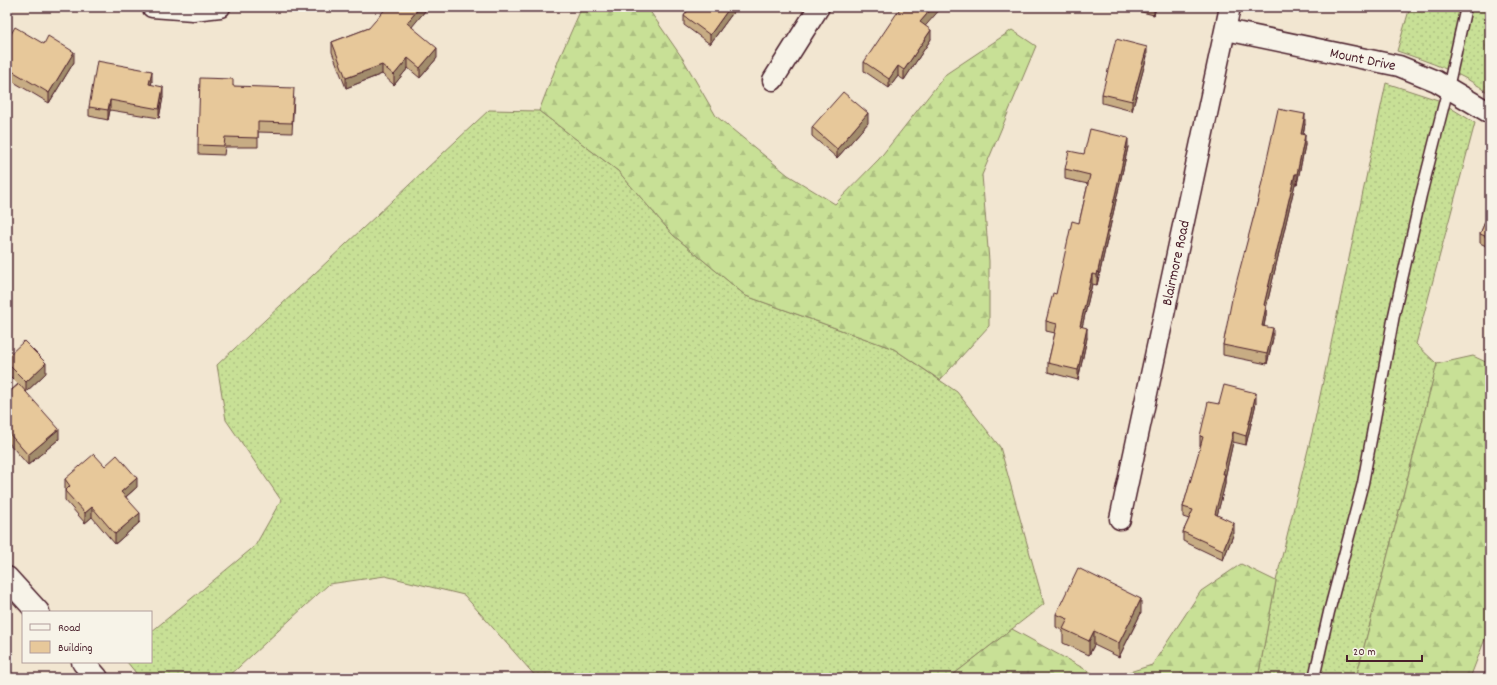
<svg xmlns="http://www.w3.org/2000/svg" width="1497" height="685" font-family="Dekko,sans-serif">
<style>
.grass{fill:url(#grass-dots);stroke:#898060}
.forest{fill:url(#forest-firs);stroke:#898060}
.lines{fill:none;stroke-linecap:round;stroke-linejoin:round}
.service-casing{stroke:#4a1f2b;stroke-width:13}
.minor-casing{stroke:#4a1f2b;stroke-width:23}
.tertiary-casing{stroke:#4a1f2b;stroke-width:25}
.service{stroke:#f7f3e8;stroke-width:10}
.minor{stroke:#f7f3e8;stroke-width:20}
.tertiary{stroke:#f7f3e8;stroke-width:22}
.wall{fill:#c7ac84;stroke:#4a1f2b}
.shaded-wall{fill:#a28c6c;stroke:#4a1f2b}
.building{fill:#e7c89a;stroke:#4a1f2b}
.labels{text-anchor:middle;stroke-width:4;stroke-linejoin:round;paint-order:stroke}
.street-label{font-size:15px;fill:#4a1f2b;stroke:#f7f3e8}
</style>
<defs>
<pattern id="grass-dots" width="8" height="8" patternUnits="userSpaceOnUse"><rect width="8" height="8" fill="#c8e096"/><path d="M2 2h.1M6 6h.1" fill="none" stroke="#adc081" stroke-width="1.8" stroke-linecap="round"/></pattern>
<pattern id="forest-firs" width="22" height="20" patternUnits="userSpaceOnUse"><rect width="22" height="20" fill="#c8e096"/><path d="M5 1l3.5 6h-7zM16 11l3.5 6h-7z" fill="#adc081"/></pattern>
</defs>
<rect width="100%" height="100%" fill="#f2e6d1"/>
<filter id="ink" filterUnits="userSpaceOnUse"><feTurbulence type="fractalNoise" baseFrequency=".025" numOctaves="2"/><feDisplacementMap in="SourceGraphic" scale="8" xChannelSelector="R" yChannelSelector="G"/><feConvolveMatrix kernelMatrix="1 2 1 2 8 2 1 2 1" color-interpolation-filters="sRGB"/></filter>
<g filter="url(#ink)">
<g class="grass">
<path d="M 1410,7 L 1490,7 L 1490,94 C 1463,73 1429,62 1397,51 Z"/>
<path d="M 1386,83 L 1438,100 L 1475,123 L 1416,344 L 1437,364 L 1356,678 L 1258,678 L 1276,581 L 1313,429 Z"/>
<path d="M 489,110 L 539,111 L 618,171 L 673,235 L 746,296 L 894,349 L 957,392 L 1000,447 L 1044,604 L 949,678 L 537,678 L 464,595 L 385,576 L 329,584 L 227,678 L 140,678 L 127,662 L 151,662 L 151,632 L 255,546 L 281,500 L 226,420 L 217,365 Z"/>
</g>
<g class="forest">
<path d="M 582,7 L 647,7 L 683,59 L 716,116 L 788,175 L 835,204 L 879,159 L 946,74 L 1012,30 L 1036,46 L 982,175 L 989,261 L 989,326 L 940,380 L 894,349 L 746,296 L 673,235 L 618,171 L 539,111 L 559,59 Z"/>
<path d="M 1473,356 L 1490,364 L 1490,626 L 1470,678 L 1356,678 L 1437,364 Z"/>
<path d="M 1241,564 L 1276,581 L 1258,678 L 1110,678 L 1152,665 L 1201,591 Z"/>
<path d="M 1012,629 L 1101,678 L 949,678 Z"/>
</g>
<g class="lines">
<defs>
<path id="service" d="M 1314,678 L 1329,612 L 1363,483 L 1394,315 L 1421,195 L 1448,88 L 1466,7"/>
<g id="minor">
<path d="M 152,7 L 193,10 L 220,7"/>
<path id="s1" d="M 1226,30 L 1399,66 L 1436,81 L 1490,113"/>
<path d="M 773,80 L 819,7"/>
<path id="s2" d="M 1120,519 L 1230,7"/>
</g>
<g id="tertiary">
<path d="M 7,578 L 38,612"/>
<path d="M 83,662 L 97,678"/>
</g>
</defs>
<use href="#service" class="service-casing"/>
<use href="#minor" class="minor-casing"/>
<use href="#tertiary" class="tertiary-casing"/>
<use href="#service" class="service"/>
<use href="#minor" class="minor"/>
<use href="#tertiary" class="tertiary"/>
</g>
<g class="wall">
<path d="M 425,7 L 425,11 L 411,27 L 437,58 L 420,78 L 408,68 L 394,85 L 382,74 L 346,88 L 332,52 L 332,42 Z"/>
<path d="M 690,7 L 737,7 L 710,44 L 684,25 L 684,16 Z"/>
<path d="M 1125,7 L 1156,7 L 1154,15 L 1125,8 Z"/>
<path d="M 925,26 L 931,39 L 904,80 L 898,76 L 889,88 L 864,71 L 864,62 Z"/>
<path d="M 7,41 L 74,62 L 49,103 L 7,78 Z"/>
<path d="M 1147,56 L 1132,111 L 1102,103 L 1102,94 Z"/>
<path d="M 152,81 L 151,85 L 163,97 L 159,118 L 110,110 L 108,120 L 89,116 L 89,107 Z"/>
<path d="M 233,86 L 294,97 L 292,133 L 258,132 L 258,147 L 225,147 L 224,155 L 198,154 L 198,145 Z"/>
<path d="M 868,123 L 837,158 L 812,136 L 812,127 Z"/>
<path d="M 1305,124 L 1303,134 L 1305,145 L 1297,184 L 1295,184 L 1266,308 L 1266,315 L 1264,326 L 1273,338 L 1267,364 L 1223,355 L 1223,345 L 1258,200 Z"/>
<path d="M 1128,147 L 1097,285 L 1092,284 L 1082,327 L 1087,338 L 1078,380 L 1048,372 L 1048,363 L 1055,333 L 1046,331 L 1046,321 L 1056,294 L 1079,223 L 1088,184 L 1065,179 L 1065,169 L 1084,154 Z"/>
<path d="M 1490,210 L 1490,248 L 1480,243 L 1480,234 Z"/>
<path d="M 7,357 L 46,373 L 26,392 L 59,439 L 28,465 L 7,441 L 7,394 L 18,384 L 7,373 Z"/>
<path d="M 1256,403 L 1246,445 L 1233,442 L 1225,478 L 1225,484 L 1217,515 L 1234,533 L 1223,560 L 1183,541 L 1183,532 L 1189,519 L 1183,517 L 1183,507 L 1201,446 L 1200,446 L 1200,436 L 1219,404 Z"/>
<path d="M 105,466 L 137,487 L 126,497 L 140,522 L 115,544 L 92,517 L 85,523 L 65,500 L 65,479 Z"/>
<path d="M 1141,613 L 1119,657 L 1094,645 L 1089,655 L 1063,643 L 1063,631 L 1056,627 L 1056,614 Z"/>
</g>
<g class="shaded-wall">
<path d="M 420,7 L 425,7 L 425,11 L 407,33 L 407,23 Z"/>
<path d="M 730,7 L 737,7 L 710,44 L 710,35 Z"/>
<path d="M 933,7 L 942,7 L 920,32 L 920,22 Z"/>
<path d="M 1154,7 L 1156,7 L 1154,15 Z"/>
<path d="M 931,30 L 931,39 L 904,80 L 904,70 Z"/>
<path d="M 1147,47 L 1147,56 L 1132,111 L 1132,101 Z"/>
<path d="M 437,48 L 437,58 L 420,78 L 420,68 Z"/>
<path d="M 74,52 L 74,62 L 49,103 L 49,93 Z"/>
<path d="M 408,58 L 408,68 L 394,85 L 394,75 Z"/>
<path d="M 382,65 L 382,74 L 346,88 L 346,78 Z"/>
<path d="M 898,66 L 898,76 L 889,88 L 889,79 Z"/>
<path d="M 152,71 L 152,81 L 149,94 L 149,84 Z"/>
<path d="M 163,87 L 163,97 L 159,118 L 159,109 Z"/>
<path d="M 110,100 L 110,110 L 108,120 L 108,110 Z"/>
<path d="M 868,113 L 868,123 L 837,158 L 837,149 Z"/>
<path d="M 1305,114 L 1305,124 L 1301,144 L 1301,134 Z"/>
<path d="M 1305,135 L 1305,145 L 1297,184 L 1297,174 Z"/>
<path d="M 1128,138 L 1128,147 L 1097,285 L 1097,275 Z"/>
<path d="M 1295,174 L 1295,184 L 1266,308 L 1266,315 L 1262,336 L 1262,326 L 1264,305 Z"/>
<path d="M 1092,274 L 1092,284 L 1080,336 L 1080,326 Z"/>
<path d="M 1087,328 L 1087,338 L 1078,380 L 1078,370 Z"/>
<path d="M 1273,328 L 1273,338 L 1267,364 L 1267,354 Z"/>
<path d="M 46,363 L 46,373 L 26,392 L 26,382 Z"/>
<path d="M 1256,393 L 1256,403 L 1246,445 L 1246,436 Z"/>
<path d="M 59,429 L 59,439 L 28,465 L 28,455 Z"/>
<path d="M 1233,432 L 1233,442 L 1225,478 L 1225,484 L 1215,524 L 1215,514 L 1223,474 Z"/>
<path d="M 137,478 L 137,487 L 121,501 L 121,492 Z"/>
<path d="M 92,507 L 92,517 L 85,523 L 85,513 Z"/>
<path d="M 140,513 L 140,522 L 115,544 L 115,534 Z"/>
<path d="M 1234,523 L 1234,533 L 1223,560 L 1223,550 Z"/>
<path d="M 1141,599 L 1141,613 L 1119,657 L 1119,643 Z"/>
<path d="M 1094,631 L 1094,645 L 1089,655 L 1089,641 Z"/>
</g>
<g class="building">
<path d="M 387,7 L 420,7 L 407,23 L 437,48 L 420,68 L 408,58 L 394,75 L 382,65 L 346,78 L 332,42 L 369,28 Z"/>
<path d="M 690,7 L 730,7 L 710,35 L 684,16 Z"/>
<path d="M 901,7 L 933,7 L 920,22 L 931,30 L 904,70 L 898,66 L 889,79 L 864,62 Z"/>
<path d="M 15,27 L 44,44 L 48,36 L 74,52 L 49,93 L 7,68 L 7,41 Z"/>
<path d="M 1116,39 L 1147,47 L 1132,101 L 1102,94 Z"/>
<path d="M 97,61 L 152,71 L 149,84 L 163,87 L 159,109 L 110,100 L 108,110 L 89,107 Z"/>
<path d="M 200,78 L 233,79 L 233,86 L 294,88 L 292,123 L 258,122 L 258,138 L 225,137 L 224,146 L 198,145 Z"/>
<path d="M 843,92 L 868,113 L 837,149 L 812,127 Z"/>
<path d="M 1278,109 L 1305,114 L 1301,134 L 1305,135 L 1297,174 L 1295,174 L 1264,305 L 1266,306 L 1262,326 L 1273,328 L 1267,354 L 1223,345 L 1232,299 L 1258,200 Z"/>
<path d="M 1090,129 L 1128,138 L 1097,275 L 1092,274 L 1080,326 L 1087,328 L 1078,370 L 1048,363 L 1057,324 L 1046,321 L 1053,293 L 1056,294 L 1072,221 L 1079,223 L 1090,175 L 1065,169 L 1069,151 L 1084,154 Z"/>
<path d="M 1490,210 L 1490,238 L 1480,234 Z"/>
<path d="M 24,341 L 46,363 L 26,382 L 7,363 L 7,357 Z"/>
<path d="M 19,384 L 59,429 L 28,455 L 7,431 L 7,409 L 12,405 L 7,399 L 7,394 Z"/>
<path d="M 1224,385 L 1256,393 L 1246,436 L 1233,432 L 1223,474 L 1225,474 L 1215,514 L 1234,523 L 1223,550 L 1183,532 L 1193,510 L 1183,507 L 1203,437 L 1200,436 L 1208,402 L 1219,404 Z"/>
<path d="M 94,454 L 105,466 L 117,455 L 137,478 L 121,492 L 140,513 L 115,534 L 92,507 L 85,513 L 65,491 L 70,486 L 65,479 Z"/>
<path d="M 1078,568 L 1141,599 L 1119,643 L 1094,631 L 1089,641 L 1063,629 L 1068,619 L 1056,614 Z"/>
<path d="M 7,672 L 13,678 L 7,678 Z"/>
</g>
</g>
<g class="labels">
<g class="street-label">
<text dy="5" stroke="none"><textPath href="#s1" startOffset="140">Mount Drive</textPath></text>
<text dy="5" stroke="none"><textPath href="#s2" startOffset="262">Blairmore Road</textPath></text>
</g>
</g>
<rect width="1497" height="685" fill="none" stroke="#f7f3e8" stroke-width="24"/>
<rect x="12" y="12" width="1473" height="661" fill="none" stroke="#4a1f2b" stroke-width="1.5" filter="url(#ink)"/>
<rect x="22" y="611" width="130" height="52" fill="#f7f3e8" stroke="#b29e9c"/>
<rect x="30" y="624" width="20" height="6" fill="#f7f3e8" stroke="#b29e9c"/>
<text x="58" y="631" font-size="12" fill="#4a1f2b">Road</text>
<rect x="30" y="641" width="20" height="12" fill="#e7c89a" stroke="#b29e9c"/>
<text x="58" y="651" font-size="12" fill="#4a1f2b">Building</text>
<path d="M1347 655v6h75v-6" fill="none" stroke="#4a1f2b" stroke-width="2"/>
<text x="1353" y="655" font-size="12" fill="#4a1f2b" stroke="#f7f3e8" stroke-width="3" paint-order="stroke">20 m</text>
</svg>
